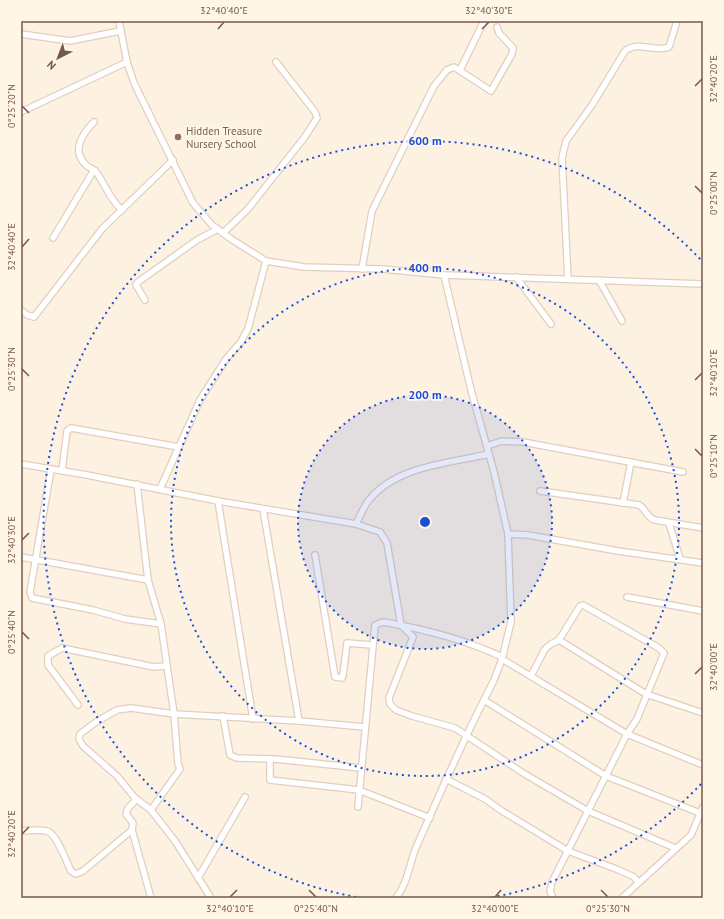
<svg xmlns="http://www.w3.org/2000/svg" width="724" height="919" font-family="'PT Sans',sans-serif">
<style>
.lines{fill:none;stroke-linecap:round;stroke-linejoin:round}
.minor-casing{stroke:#e2cebd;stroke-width:8}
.minor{stroke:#fff;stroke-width:5.5}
.ticks{fill:none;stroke:#755847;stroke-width:1.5}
.ring{fill:none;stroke:#1d4ed8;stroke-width:2;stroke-dasharray:2 4}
.education-dot{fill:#8d6e63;stroke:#fff6e8;stroke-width:1.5}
.labels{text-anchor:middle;stroke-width:4;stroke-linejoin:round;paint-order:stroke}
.education-label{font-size:11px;fill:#785e54;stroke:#fff6e8;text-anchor:start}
.centre{fill:#1d4ed8;stroke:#fff6e8;stroke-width:2}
.ring-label{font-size:12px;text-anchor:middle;font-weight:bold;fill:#1d4ed8;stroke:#fff6e8;stroke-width:4;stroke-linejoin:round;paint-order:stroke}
.neatline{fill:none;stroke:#755847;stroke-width:1.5}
.ticks-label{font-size:10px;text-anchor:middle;fill:#755847}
</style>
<rect width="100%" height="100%" fill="#fdf2e1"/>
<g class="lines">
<defs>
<g id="minor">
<path d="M 119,21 L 127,62 L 134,83 L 193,203 L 212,225 L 231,239 L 266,261 L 304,267 L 383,269 L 444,275 L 703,284"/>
<path d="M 21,34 L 70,41 L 120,31"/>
<path d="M 460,70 L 484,21"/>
<path d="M 21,112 L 127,62"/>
<path d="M 94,122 C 82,134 71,151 86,165 C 89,168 93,168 96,172 C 106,185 109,199 122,210"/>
<path d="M 223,233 L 248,209 L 304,138 L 317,118 L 315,112 L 276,62"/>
<path d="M 53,238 L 94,170"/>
<path d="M 362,269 L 372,211 L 434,86 L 447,70 L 454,67 L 491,91 L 512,54 L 513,48 L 499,33 L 497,27"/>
<path d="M 444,275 L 471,390 L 494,472 L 508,534 L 511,622 L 502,659 L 494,680 L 484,700 L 606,776 L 700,813"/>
<path d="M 516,277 L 551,324"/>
<path d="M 568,279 L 562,158 L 566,141 L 592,105 L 625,51 C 638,40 655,53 669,47 L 677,21"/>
<path d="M 599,280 L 622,321"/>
<path d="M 145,300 L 136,285 L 138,282 L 197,240 L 218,229"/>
<path d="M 21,310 L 27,315 L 34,317 L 102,229 L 173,160"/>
<path d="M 487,446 L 502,441 L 523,442 L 683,472"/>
<path d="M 21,464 L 87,475 L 218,501 L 356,524 L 380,532 L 387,543 L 401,625 L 413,637 L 389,698 L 390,704 L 396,710 L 412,716 L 455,728 L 523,773 L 588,811 L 675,848"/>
<path d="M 51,469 L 30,592 L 32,598 L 93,610 L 125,619 L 161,624"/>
<path d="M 62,470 L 67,431 L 71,428 L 179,447"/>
<path d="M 137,484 L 148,580 L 161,624 L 174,714 L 178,763 L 180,769 L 151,810"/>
<path d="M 160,489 L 200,400 L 226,359 L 240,343 L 248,329 L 266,261"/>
<path d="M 540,491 L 639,505 C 646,509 646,517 655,520 L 703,528"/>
<path d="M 218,501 L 253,719"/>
<path d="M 623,503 L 631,462"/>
<path d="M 263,509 L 299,721"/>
<path d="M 669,523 L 680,559"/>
<path d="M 356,524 C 360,517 363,507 369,500 C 396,466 450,463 489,454"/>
<path d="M 508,534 L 528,535 L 618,551 L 703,563"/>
<path d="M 315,555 L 335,677 L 342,678 L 343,675 L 347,643 L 372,645"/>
<path d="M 21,557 L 148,580"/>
<path d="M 627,597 L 703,611"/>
<path d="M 559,640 L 646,694 L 703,713"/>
<path d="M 502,659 L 627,734 L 703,765"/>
<path d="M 531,676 L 545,649 L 551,644 L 559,640 L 580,606 L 583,605 L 659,648 L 664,653 L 637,719 L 627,734 L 552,882 L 550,891 L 553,898"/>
<path d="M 78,705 L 48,665 L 48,656 L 62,648 L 154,667 L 166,666"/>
<path d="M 223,716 L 230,755 L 237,758 L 275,759 L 361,768"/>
<path d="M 270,759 L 270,780 L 359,790 L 430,818"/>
<path d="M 446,779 L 485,799 L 502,811 L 568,851 L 619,870 L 634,877 L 638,882"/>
<path d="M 135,798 L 135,801 L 128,808 L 126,814 L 133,823 L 132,830 L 151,898"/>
<path d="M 358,807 L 375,625 L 383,622 C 424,629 464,639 502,657"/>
<path d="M 21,831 C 29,831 39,829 47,831 C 57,834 66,861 71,871 L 76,874 L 83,871 L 132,830"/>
<path d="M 198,878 L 245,797"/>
<path d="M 211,898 L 175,841 L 151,810 L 135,798 L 117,776 L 83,746 L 79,739 L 80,734 L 96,722 L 117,710 L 131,708 L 174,714 L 299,721 L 364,727"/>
<path d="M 396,898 C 407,884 409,867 415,850 C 437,800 459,749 484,700"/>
<path d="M 622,898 L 691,835 L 703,807"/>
</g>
</defs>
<use href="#minor" class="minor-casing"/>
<use href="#minor" class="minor"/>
</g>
<path class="ticks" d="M 218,29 L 224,22M 482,29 L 489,22M 695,86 L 702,79M 22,106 L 29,113M 695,186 L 702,193M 22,247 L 29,239M 22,369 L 29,376M 695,380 L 702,373M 695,449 L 702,456M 22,540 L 29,533M 22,632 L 29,639M 695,674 L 702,667M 22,834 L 29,827M 309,890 L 316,897M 601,890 L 608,897M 230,897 L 237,890M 495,897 L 501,890"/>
<circle cx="425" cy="522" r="127" fill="#1d4ed8" fill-opacity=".12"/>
<g class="ring">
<circle cx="425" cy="522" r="127"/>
<circle cx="425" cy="522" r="254"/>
<path d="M701 784A381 381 0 0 1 488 898M362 898A381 381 0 1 1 701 260"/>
</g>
<circle class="education-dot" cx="178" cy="137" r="4"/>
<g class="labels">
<g class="education-label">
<text x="186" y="135">Hidden Treasure<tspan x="186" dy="13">Nursery School</tspan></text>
</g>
</g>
<circle cx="425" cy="522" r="6" class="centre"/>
<g class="ring-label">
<text x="425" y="145">600 m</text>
<text x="425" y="272">400 m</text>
<text x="425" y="399">200 m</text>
</g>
<rect width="724" height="919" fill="none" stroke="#fff6e8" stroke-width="44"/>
<g transform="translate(58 58) rotate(222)" stroke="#fff6e8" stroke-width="3" paint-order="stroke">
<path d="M0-3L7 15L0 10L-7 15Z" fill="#755847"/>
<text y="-6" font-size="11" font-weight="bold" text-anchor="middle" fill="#755847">N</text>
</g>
<rect x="22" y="22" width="680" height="875" class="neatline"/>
<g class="ticks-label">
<text x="224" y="14">32°40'40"E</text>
<text x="489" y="14">32°40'30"E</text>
<text transform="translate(713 79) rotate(-90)" y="4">32°40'20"E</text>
<text transform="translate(11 106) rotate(-90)" y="4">0°25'20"N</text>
<text transform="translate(713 193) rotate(-90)" y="4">0°25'00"N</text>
<text transform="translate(11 247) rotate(-90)" y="4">32°40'40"E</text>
<text transform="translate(11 369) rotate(-90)" y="4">0°25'30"N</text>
<text transform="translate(713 373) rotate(-90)" y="4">32°40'10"E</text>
<text transform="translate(713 456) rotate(-90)" y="4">0°25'10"N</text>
<text transform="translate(11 540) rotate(-90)" y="4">32°40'30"E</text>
<text transform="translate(11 632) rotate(-90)" y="4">0°25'40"N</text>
<text transform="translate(713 667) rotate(-90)" y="4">32°40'00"E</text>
<text transform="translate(11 834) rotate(-90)" y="4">32°40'20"E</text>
<text x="230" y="912">32°40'10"E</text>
<text x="316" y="912">0°25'40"N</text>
<text x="495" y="912">32°40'00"E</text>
<text x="608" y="912">0°25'30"N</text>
</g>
</svg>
